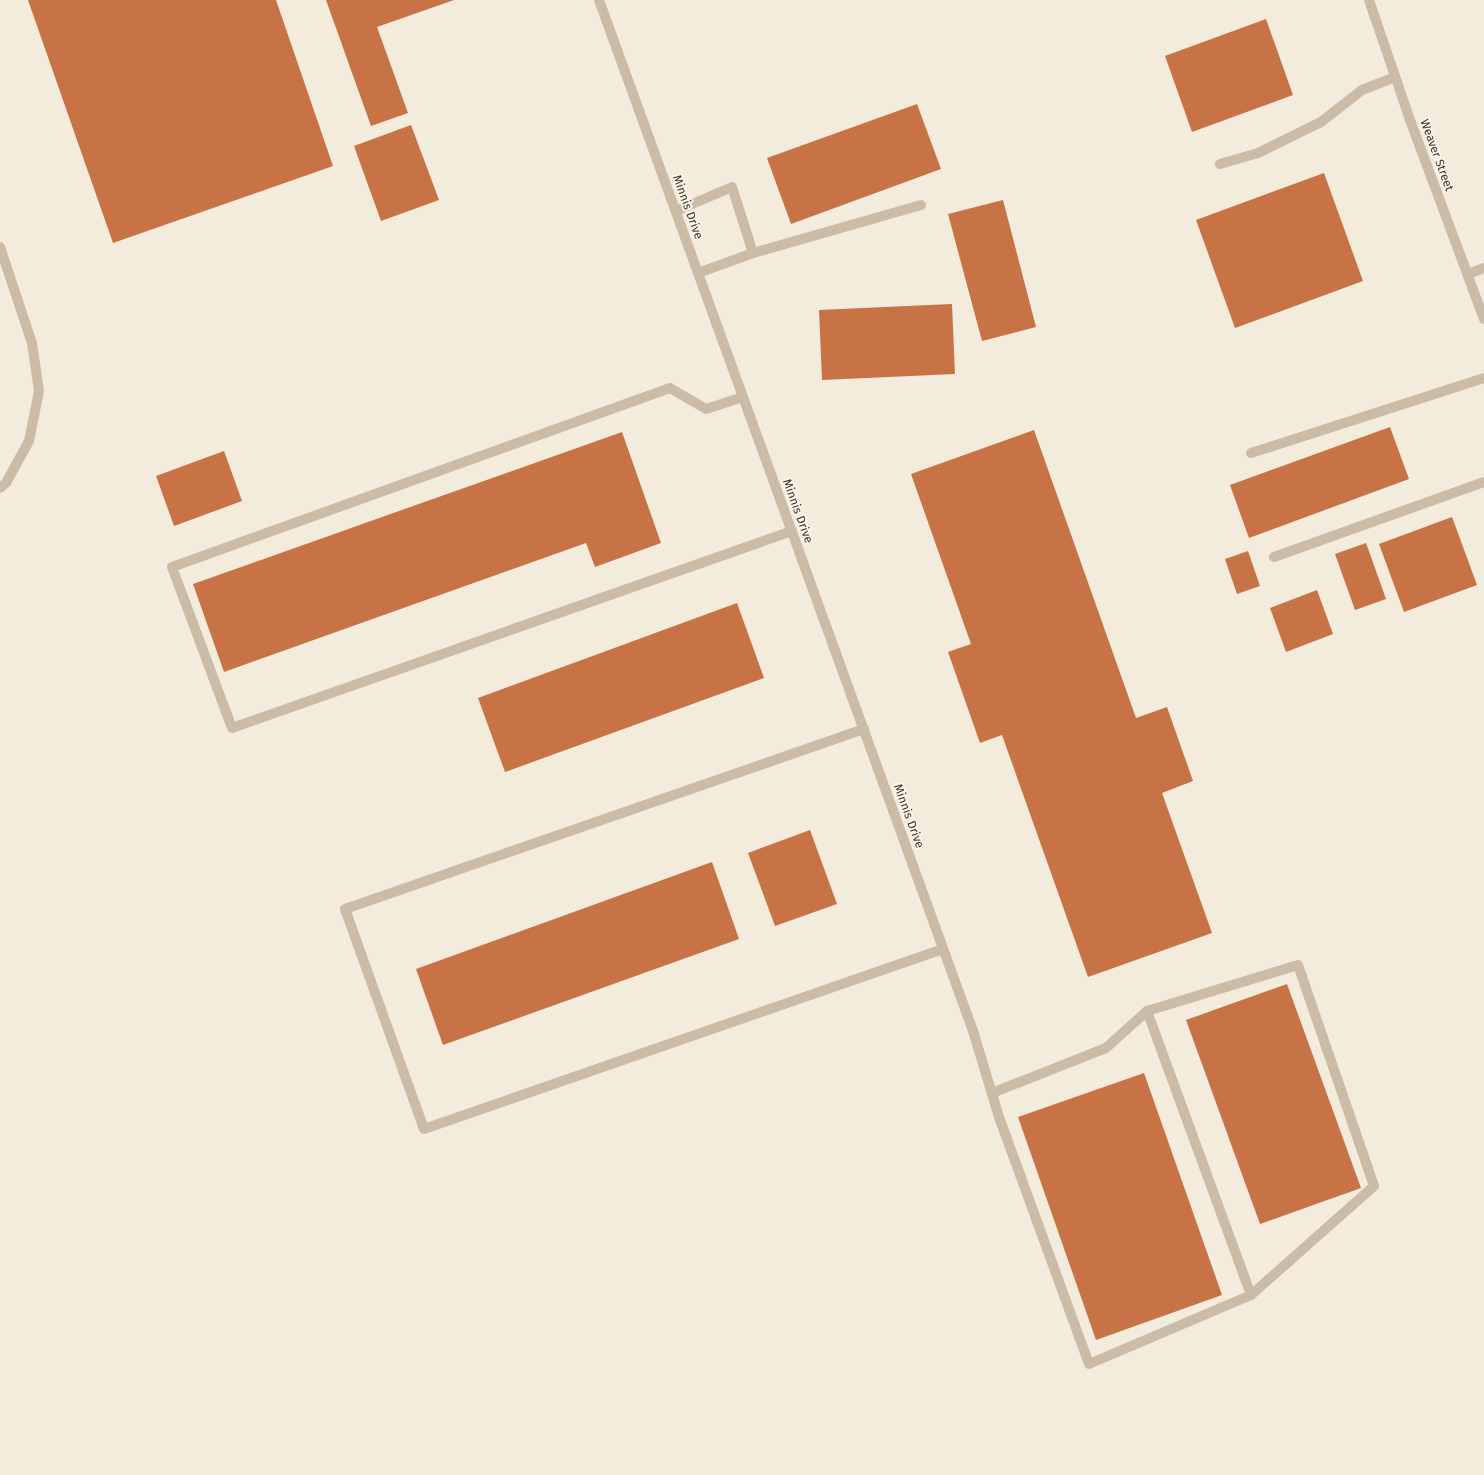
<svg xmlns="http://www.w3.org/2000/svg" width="1484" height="1475" font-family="'Fira Sans',sans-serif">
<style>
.building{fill:#c87345}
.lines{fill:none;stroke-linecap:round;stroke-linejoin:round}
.service{stroke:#cbbca8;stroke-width:10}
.minor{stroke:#cbbca8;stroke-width:10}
.labels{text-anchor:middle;stroke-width:4;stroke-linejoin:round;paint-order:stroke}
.street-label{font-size:12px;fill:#382f28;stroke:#faf4e9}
</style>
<rect width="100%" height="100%" fill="#f3ebdc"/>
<g class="building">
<path d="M 28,0 L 276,0 L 333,166 L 113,243 Z"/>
<path d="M 326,0 L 454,0 L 377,27 L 408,113 L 371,126 Z"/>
<path d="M 1266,19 L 1293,95 L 1192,132 L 1165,56 Z"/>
<path d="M 917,104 L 941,169 L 791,224 L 767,158 Z"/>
<path d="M 411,125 L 439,200 L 381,221 L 354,146 Z"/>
<path d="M 1324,173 L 1363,281 L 1235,328 L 1196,220 Z"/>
<path d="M 1003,200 L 1036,327 L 982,341 L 948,214 Z"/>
<path d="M 952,304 L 955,374 L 822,380 L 819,310 Z"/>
<path d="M 1390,427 L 1409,479 L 1249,538 L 1230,485 Z"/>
<path d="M 1034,430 L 1136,718 L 1167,707 L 1193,781 L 1162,793 L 1212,933 L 1088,977 L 1002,735 L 980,743 L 948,652 L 971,644 L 911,474 Z"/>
<path d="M 622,432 L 661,543 L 595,567 L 586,543 L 224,672 L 193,584 Z"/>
<path d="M 224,451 L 242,501 L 174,526 L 156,476 Z"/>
<path d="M 1452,517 L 1477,585 L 1404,612 L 1379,544 Z"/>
<path d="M 1366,543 L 1386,599 L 1355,610 L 1335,554 Z"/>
<path d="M 1248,551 L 1260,586 L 1237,594 L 1225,559 Z"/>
<path d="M 1317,590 L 1333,634 L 1286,652 L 1270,608 Z"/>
<path d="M 737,603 L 764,678 L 505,772 L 478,698 Z"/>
<path d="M 810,830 L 837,904 L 775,926 L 748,853 Z"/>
<path d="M 712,862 L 739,939 L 443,1045 L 416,969 Z"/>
<path d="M 1287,984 L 1361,1188 L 1260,1224 L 1186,1020 Z"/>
<path d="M 1144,1073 L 1222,1295 L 1096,1340 L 1018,1117 Z"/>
</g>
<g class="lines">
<g class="service">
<path d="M 1220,164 L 1258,153 L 1321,122 L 1362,90 L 1395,77"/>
<path d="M 676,211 L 732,187 L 753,253 L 921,205"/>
<path d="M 0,247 L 32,343 L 39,391 L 29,441 L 6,483 L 0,488"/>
<path d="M 698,273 L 753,253"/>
<path d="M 1468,274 L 1484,268"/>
<path d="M 743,397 L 706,409 L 670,388 L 172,567 L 232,728 L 792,531"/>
<path d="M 1251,453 L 1484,378"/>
<path d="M 1274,557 L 1484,482"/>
<path d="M 864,729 L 345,909 L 424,1129 L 943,949"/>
<path d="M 1147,1011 L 1298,965 L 1374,1186 L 1251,1295"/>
<path d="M 973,1031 L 999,1117 L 1089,1364 L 1251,1295 L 1147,1011 L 1106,1048 L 992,1093"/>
</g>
<g class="minor">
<path d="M 599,0 L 973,1031"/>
<path d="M 1369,0 L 1410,120 L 1484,319"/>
</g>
</g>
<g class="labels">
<g class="street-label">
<text transform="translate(1437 155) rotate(70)" y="4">Weaver Street</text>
<text transform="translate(688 207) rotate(70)" y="4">Minnis Drive</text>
<text transform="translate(798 511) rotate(70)" y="4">Minnis Drive</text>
<text transform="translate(909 816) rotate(70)" y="4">Minnis Drive</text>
</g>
</g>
</svg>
